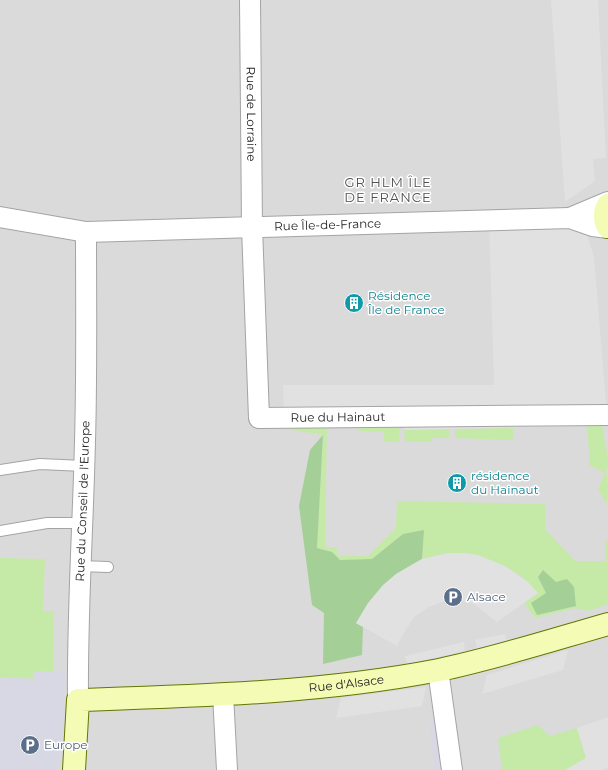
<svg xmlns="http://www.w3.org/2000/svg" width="608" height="770" font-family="Montserrat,sans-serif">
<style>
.residential{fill:#dbdada}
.grass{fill:#c5eaa7}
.forest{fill:#a4cf96}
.parking{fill:#e1e1e1}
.plaza{fill:#d8d7e4}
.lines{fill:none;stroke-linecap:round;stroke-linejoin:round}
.lane-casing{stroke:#a4a4a4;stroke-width:12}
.street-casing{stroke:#a4a4a4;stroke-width:22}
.secondary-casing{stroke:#637603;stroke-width:24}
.lane{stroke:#fff;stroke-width:10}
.street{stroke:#fff;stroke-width:20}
.secondary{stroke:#f3fbb5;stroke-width:22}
.labels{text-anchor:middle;stroke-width:3;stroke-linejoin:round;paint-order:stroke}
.street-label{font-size:12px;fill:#1d1d1d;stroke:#fff}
.culture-label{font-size:12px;fill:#0d838f;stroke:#fff;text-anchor:start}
.service-label{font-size:12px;fill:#4e5e75;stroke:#fff;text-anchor:start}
.neighbourhood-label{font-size:13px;letter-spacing:1px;fill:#505050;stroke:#fff}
</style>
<rect width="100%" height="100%" fill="#efebe3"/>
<rect class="residential" x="0" y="0" width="608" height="770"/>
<g class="grass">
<path d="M 400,417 L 399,442 L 384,442 L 384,432 L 359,431 L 358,424 Z"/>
<path d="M 586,418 L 601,418 L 608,460 L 608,468 L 606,469 C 608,480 608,493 607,504 L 598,489 L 605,473 L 589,465 L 589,451 Z"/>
<path d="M 327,424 L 325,547 L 337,547 L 337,556 L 368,556 L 396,528 L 397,501 L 545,504 L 545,529 L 575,561 L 605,561 L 605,541 L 608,541 L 608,604 L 588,611 L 575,608 L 535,618 L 524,603 L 538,593 L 518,574 L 463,553 L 448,553 L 422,559 L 424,530 L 403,534 L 372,559 L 340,560 L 332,552 L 317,548 L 323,435 L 266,426 Z"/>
<path d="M 513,428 L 513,440 L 455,438 L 455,429 Z"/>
<path d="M 449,429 L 450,438 L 432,438 L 431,442 L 405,442 L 404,430 Z"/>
<path d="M 0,558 L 45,559 L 43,611 L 54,611 L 53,672 L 34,671 L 34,679 L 0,677 Z"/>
<path d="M 538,725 L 550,736 L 577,728 L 586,758 L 565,770 L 502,770 L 498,738 Z"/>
</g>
<g class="forest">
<path d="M 323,435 L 317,548 L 332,552 L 340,560 L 372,559 L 403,534 L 424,530 L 422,559 L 396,574 L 356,623 L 363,627 L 362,655 L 323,664 L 324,613 L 312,605 L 299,506 L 310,450 Z"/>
<path d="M 543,570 L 556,582 L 567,579 L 574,587 L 576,606 L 537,615 L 531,603 L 546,593 L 538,577 Z"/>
</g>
<g class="parking">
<path d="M 551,0 L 598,0 L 606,158 L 593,159 L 595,181 L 565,202 Z"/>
<path d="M 570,218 L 587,235 L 594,257 L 607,415 L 582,416 L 581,426 L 404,430 L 404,417 L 284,418 L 283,385 L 494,385 L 489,220 Z"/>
<path d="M 448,553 L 463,553 L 478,555 L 505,566 L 528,582 L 538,593 L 497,622 L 474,604 L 460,600 L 445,601 L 429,607 L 415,616 L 405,631 L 397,646 L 356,623 L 368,603 L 383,585 L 396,574 L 422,559 Z"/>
<path d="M 505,634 L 507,642 L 477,648 L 475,640 Z"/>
<path d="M 464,642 L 465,651 L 407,664 L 405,656 Z"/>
<path d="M 568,650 L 563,670 L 482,694 L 487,675 Z"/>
<path d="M 426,687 L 422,706 L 336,718 L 341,698 Z"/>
<path d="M 608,717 L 608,767 L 603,770 L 565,770 L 586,758 L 577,728 Z"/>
</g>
<g class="plaza">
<path d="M 34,671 L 65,672 L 63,725 L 58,770 L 0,770 L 0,677 L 33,679 Z"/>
<path d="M 454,718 L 461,770 L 435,770 L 430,727 L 432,720 Z"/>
</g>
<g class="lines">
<defs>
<g id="lane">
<path d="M 0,470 L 40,464 L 84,466"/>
<path d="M 0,531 L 47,523 L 82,523"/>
<path d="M 79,566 L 108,567"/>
</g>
<g id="street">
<path id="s1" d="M 250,0 L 252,227 L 259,418 L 608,415"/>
<path id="s2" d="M 0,217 L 86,232 L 570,218 L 593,226 L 608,228"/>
<path d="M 570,218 L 608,202"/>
<path d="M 438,670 L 452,770"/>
<path d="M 223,694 L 227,770"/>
<path id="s3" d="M 78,700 C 77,614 83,527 85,441 C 87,371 86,302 86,232"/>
</g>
<g id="secondary">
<path d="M 608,205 C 604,212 604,220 608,227"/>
<path id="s4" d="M 74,770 L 78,700 C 198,696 320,693 439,670 C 496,658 552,640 608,624"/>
</g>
</defs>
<use href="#lane" class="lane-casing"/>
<use href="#street" class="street-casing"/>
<use href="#secondary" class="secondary-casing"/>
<use href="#lane" class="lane"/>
<use href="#street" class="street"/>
<use href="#secondary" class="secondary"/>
</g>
<defs>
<symbol id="building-disc" viewBox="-11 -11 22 22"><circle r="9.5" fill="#0f9aa8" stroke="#fff"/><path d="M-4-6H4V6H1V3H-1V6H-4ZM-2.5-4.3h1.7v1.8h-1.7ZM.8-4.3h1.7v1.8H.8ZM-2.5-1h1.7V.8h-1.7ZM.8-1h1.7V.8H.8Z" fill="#fff"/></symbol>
<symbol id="parking-disc" viewBox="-11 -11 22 22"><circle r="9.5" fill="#5c6f8a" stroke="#fff"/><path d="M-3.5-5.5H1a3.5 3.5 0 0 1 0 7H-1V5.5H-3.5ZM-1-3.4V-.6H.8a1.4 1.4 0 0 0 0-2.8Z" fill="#fff"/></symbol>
</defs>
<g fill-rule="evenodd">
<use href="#building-disc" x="343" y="292" width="22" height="22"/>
<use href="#building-disc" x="446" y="472" width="22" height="22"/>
<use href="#parking-disc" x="442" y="586" width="22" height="22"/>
<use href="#parking-disc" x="19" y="734" width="22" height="22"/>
</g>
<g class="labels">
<g class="street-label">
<text dy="4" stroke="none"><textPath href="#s1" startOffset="114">Rue de Lorraine</textPath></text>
<text dy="4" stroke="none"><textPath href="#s2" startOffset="329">Rue Île-de-France</textPath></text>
<text dy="4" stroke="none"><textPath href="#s1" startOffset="497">Rue du Hainaut</textPath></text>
<text dy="4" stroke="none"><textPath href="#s3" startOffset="199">Rue du Conseil de l'Europe</textPath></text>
<text dy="4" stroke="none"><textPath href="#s4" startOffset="339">Rue d'Alsace</textPath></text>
</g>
<g class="culture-label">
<text x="368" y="300">Résidence<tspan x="368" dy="14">Île de France</tspan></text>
<text x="471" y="480">résidence<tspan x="471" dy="14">du Hainaut</tspan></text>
</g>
<g class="service-label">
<text x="467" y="601">Alsace</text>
<text x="44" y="749">Europe</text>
</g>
<g class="neighbourhood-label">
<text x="388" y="187">GR HLM ÎLE<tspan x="388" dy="15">DE FRANCE</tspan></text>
</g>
</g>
</svg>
